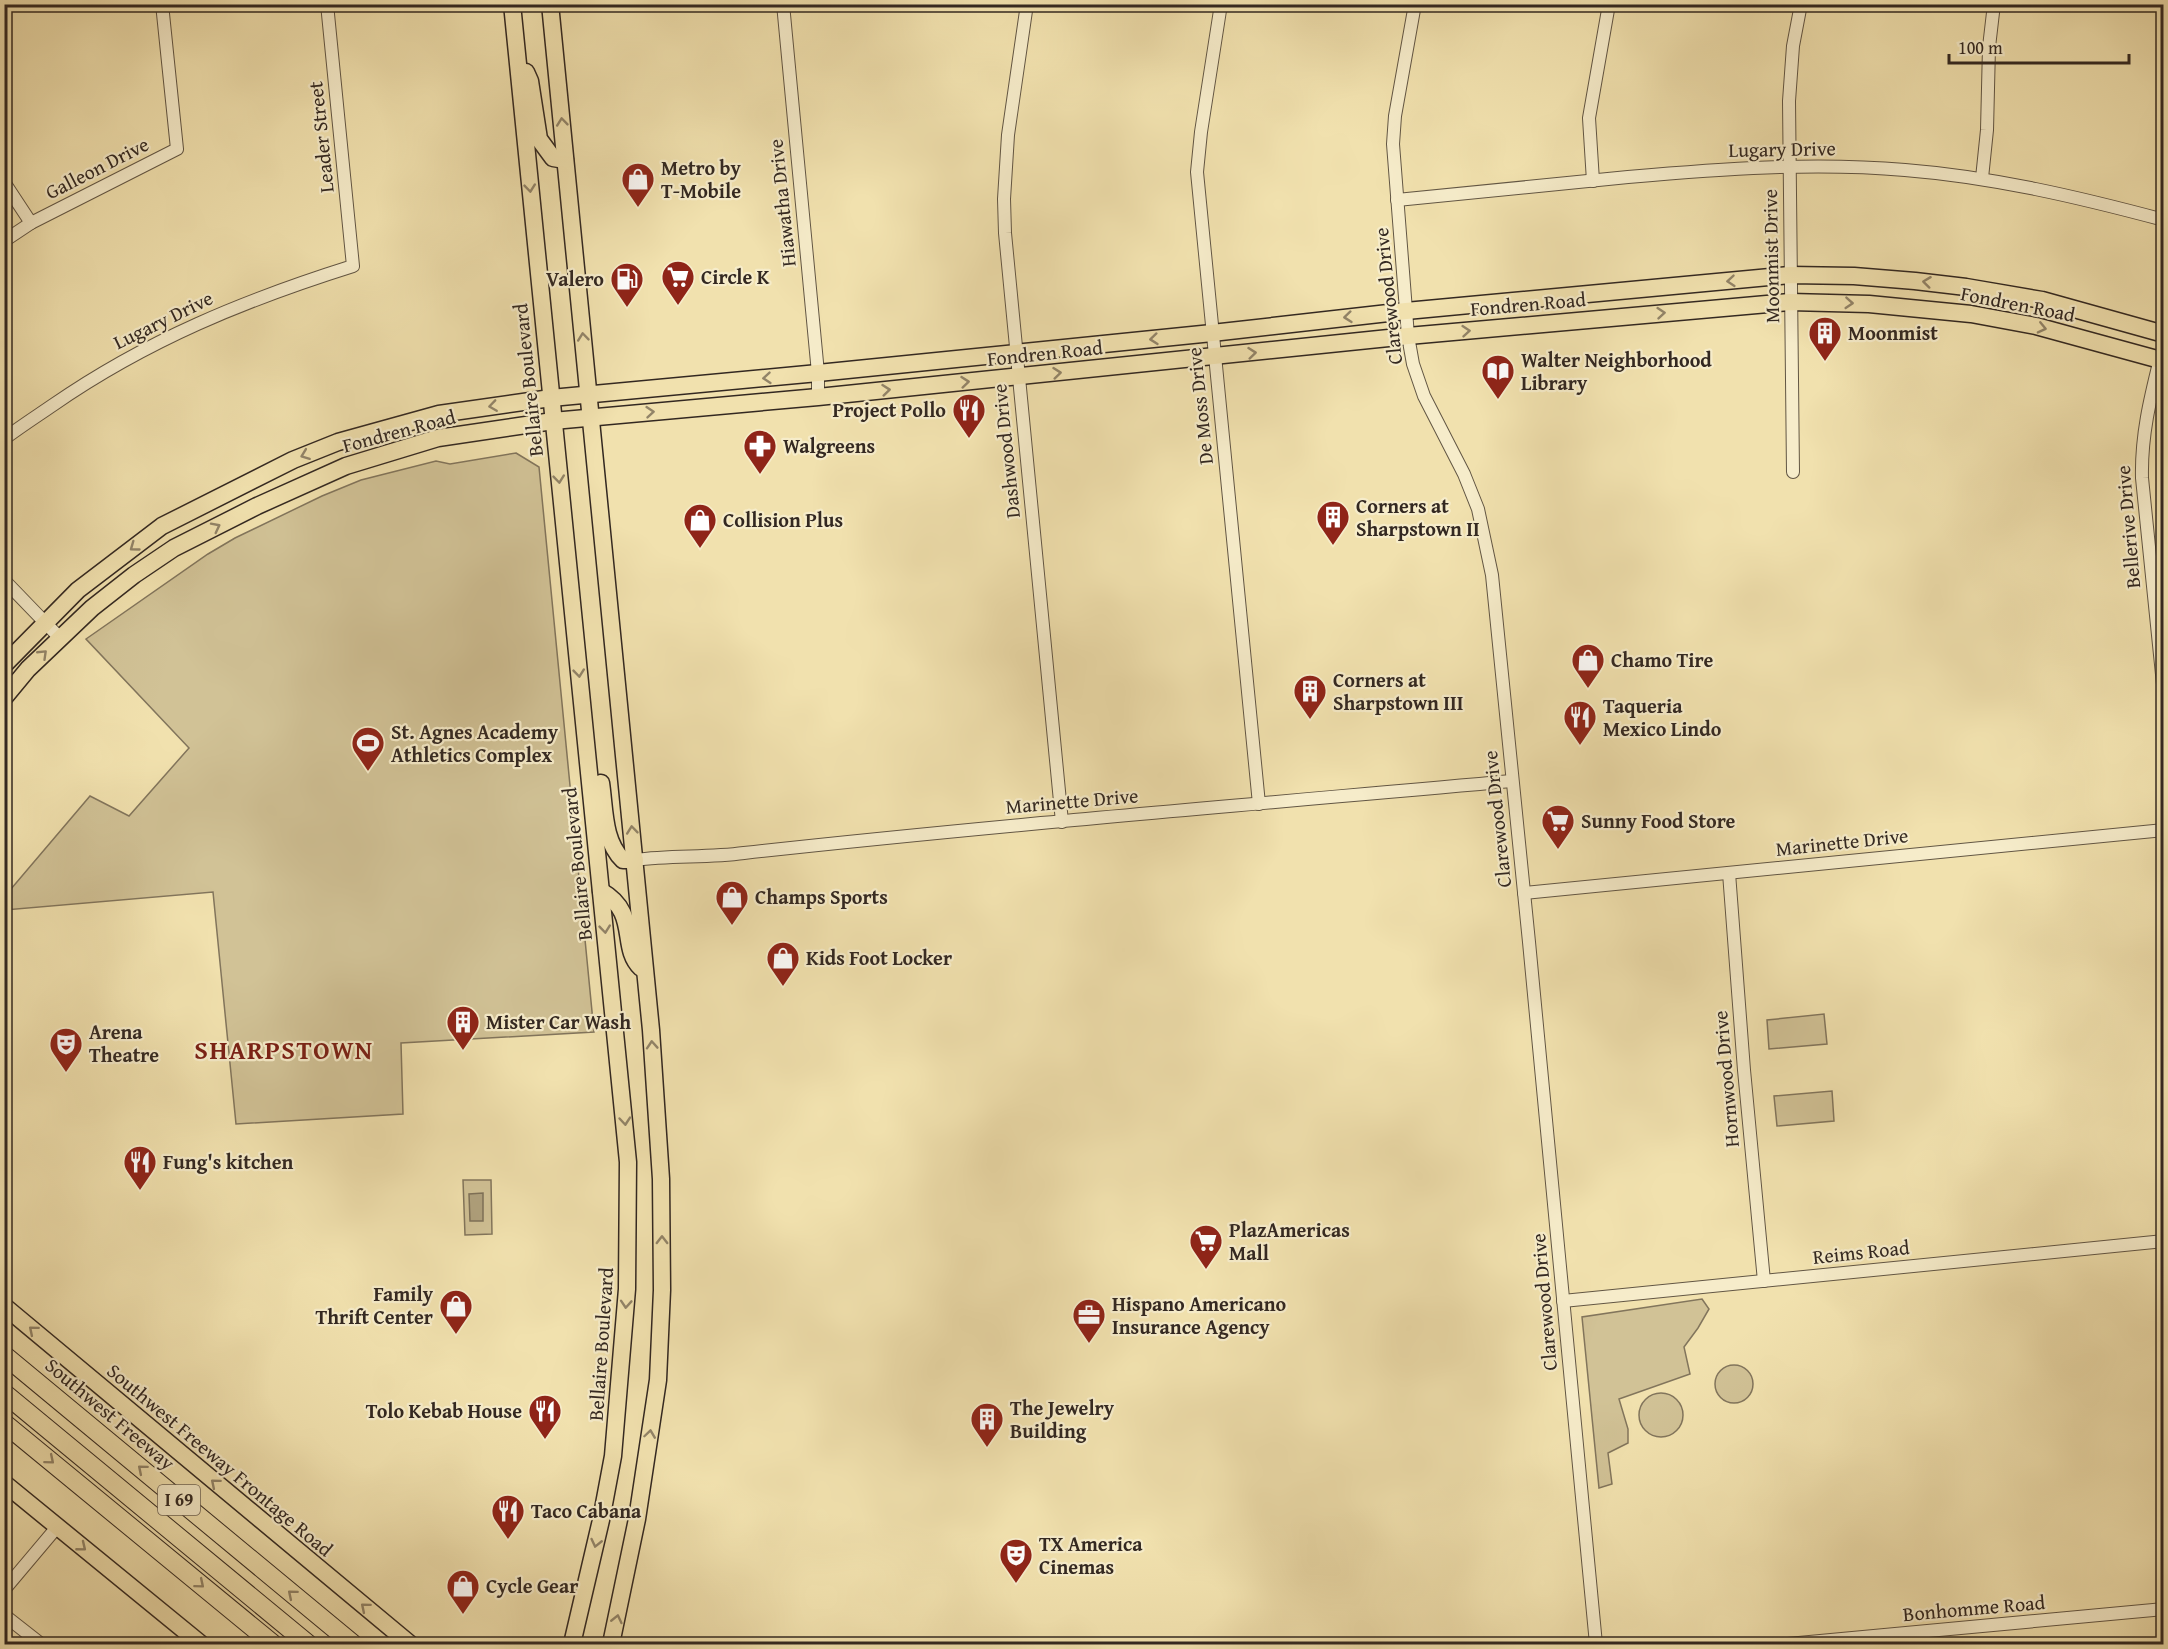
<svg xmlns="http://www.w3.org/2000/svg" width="2168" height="1649" font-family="'Gentium Book Plus',serif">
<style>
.green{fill:#d1c296;stroke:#82755c;stroke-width:1.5}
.water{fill:#b0a27e;stroke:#7e7159;stroke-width:1.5}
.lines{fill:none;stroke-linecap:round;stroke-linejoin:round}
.minor-casing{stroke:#625644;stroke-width:14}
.major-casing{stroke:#332821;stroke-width:19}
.highway-casing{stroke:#332821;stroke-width:20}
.minor{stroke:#f6ecca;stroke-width:12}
.major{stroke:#f1e1ae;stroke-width:16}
.highway{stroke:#f1e1ae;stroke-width:18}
.oneway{stroke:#928468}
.labels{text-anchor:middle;stroke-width:4.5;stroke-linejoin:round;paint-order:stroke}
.shield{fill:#f6ecca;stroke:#6e6354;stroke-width:1.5}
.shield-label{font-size:18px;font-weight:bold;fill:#332821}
.street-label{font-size:20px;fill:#332821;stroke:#f6ecca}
.poi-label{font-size:20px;font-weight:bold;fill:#332821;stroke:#f6ecca;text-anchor:start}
.district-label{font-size:26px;font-weight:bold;letter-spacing:1.5px;fill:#7a1f14;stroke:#f6ecca}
</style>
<rect width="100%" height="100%" fill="#f1e1ae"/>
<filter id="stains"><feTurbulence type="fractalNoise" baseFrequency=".00333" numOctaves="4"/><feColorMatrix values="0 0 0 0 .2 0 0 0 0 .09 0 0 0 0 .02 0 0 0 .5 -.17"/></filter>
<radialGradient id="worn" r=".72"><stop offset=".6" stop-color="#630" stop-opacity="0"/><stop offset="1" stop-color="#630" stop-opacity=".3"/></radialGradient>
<g class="green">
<path d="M 516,453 L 539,467 L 594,1032 L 401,1043 L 403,1114 L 236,1124 L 213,892 L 5,910 L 5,896 L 90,796 L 129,816 L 189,748 L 86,639 L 208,554 L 235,538 L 322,496 L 361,480 L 436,461 L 450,464 Z"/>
<path d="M 1824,1014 L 1827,1044 L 1769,1049 L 1767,1020 Z"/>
<path d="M 1832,1091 L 1834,1121 L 1777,1126 L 1774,1096 Z"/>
<path d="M 463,1180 L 491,1180 L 492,1234 L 465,1235 Z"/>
<path d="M 1702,1299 L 1709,1309 L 1698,1328 L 1684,1347 L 1690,1374 L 1619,1399 L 1628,1429 L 1628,1443 L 1608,1453 L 1612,1484 L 1599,1488 L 1582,1317 Z"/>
<circle cx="1734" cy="1384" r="19"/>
<circle cx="1661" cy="1415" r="22"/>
</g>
<path class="water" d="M 483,1193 L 483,1221 L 470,1221 L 469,1194 Z"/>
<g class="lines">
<defs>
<g id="minor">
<path d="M 783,4 L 818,373 L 818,397"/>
<path d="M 1027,4 L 1008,135 L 1004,199 L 1005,233 L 1062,822"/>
<path d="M 1221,4 L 1201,132 L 1197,172 L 1259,804"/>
<path d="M 1415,4 L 1395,116 L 1393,144 L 1408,336 L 1413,364 L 1424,396 L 1464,474 L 1478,509 L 1492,575 L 1529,942 L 1596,1644"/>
<path d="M 1982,178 L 1987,130 L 1989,47 L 1994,4"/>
<path d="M 1593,181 L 1589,118 L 1609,4"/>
<path d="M 4,182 L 31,223"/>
<path d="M 1397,200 C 1474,192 1551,184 1628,177 C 1720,169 1813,162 1905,170 C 1993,177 2078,197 2164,220"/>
<path d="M 4,241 L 31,223 L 177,149 L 162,4"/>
<path d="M 2160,359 C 2150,399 2141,436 2142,478 L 2164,694"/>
<path d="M 4,439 C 20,427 37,416 53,405 C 147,340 245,300 353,266 L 327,4"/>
<path d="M 1793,472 L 1789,101 L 1793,46 L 1801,4"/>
<path d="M 4,580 L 60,638"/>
<path d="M 635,860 C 672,855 707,858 744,853 C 999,825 1256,804 1512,781"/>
<path d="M 1729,873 L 1744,1070 L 1764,1281"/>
<path d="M 1524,893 L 2164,830"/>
<path d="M 1563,1301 L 2164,1241"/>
<path d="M 4,1590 L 58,1526"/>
<path d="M 4,1615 L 41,1644"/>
<path d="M 1788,1644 L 2164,1609"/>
</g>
<g id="major">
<path d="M 512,4 L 628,1162 L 627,1289 L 613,1456 L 601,1520 L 572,1644"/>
<path d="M 550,4 L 651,1030 L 661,1179 L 662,1290 L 658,1380 L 637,1519 L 611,1644"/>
<path d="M 526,72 L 530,81 L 539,139 L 553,158 L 565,160"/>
<path d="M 4,665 L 78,590 L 162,526 L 293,460 L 338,442 L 439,414 L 551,398 L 818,373 L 1212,333 L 1406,311 L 1790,275 L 1854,276 L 1915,281 L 1966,287 L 2042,300 L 2164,334"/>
<path d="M 4,698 L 28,669 L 92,608 L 134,575 L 174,548 L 257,506 L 346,466 L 438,438 L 553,421 L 818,397 L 1408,336 L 1790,302 L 1869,304 L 1971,314 L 2036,326 L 2164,361"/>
<path d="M 601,783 C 605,809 603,841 623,860 L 635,860"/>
<path d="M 601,891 C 640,913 619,947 641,968"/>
<path d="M 4,1306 L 410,1644"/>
<path d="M 4,1483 L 201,1644"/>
</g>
<g id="highway">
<path d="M 4,1355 L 353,1644"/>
<path d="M 4,1393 L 308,1644"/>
<path d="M 4,1423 L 273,1644"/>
</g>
</defs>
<use href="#minor" class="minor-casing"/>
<use href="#major" class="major-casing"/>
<use href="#highway" class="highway-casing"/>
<use href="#minor" class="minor"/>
<use href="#major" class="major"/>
<use href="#highway" class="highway"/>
</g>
<defs><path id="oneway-chevron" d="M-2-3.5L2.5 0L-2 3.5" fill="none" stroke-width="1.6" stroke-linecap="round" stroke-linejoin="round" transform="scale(1.5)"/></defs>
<g class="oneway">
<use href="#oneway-chevron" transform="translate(562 122) rotate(-96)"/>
<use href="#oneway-chevron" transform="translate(530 188) rotate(84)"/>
<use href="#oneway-chevron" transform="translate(1731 281) rotate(175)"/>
<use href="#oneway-chevron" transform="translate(1927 282) rotate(-173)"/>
<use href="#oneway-chevron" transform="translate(1849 303) rotate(4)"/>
<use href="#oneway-chevron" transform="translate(1661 313) rotate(-5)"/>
<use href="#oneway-chevron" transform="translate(1348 317) rotate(174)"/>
<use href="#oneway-chevron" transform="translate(2042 328) rotate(13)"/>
<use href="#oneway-chevron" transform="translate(1466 331) rotate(-5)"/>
<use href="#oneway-chevron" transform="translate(583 337) rotate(-96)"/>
<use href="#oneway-chevron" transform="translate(1154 339) rotate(174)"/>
<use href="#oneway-chevron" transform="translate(1252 353) rotate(-6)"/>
<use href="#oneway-chevron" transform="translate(1057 373) rotate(-6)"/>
<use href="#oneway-chevron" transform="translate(767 378) rotate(175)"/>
<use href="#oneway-chevron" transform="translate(965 382) rotate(-6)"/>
<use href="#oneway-chevron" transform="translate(886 390) rotate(-6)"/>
<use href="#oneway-chevron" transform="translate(493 406) rotate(172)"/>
<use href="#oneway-chevron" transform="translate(650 412) rotate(-5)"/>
<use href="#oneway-chevron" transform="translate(305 455) rotate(159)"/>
<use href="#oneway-chevron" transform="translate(559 479) rotate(84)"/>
<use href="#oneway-chevron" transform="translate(216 527) rotate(-27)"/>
<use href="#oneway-chevron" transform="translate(134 547) rotate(144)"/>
<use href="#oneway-chevron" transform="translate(43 654) rotate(-44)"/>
<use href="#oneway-chevron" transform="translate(579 673) rotate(84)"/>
<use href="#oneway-chevron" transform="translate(632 830) rotate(-96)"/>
<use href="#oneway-chevron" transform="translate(605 929) rotate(84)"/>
<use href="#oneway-chevron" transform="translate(652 1045) rotate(-94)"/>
<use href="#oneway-chevron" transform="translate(625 1121) rotate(85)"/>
<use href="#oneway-chevron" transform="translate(662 1240) rotate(-90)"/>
<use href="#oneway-chevron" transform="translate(626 1304) rotate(94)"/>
<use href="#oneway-chevron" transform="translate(33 1330) rotate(-140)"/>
<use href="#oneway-chevron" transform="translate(650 1434) rotate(-82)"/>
<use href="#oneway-chevron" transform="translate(50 1460) rotate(40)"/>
<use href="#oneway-chevron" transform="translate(142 1469) rotate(-140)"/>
<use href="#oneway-chevron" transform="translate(215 1483) rotate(-140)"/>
<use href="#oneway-chevron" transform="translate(596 1543) rotate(103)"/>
<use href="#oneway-chevron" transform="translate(82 1547) rotate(39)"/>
<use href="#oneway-chevron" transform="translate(200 1584) rotate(40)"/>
<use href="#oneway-chevron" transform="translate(292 1594) rotate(-140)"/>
<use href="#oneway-chevron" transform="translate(365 1607) rotate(-140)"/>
<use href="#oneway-chevron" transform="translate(617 1619) rotate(-77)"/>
</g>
<defs>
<symbol id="shop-pin" viewBox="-11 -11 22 30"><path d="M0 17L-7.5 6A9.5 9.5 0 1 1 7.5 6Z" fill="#8f2418" stroke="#f6ecca"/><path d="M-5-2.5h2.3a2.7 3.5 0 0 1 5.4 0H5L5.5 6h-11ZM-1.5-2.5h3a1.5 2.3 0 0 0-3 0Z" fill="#fff"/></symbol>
<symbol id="supermarket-pin" viewBox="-11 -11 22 30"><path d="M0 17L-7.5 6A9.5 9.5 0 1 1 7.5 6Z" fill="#8f2418" stroke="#f6ecca"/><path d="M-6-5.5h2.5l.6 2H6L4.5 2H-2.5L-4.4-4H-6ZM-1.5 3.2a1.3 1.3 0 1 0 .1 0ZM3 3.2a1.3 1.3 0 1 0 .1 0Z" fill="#fff"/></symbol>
<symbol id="fuel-pin" viewBox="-11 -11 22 30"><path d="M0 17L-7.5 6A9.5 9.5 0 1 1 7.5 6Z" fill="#8f2418" stroke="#f6ecca"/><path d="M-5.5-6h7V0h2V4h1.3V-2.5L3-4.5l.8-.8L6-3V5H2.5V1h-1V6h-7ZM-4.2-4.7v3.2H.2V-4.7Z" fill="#fff"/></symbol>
<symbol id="building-pin" viewBox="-11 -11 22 30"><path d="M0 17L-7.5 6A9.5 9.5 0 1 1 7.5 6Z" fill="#8f2418" stroke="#f6ecca"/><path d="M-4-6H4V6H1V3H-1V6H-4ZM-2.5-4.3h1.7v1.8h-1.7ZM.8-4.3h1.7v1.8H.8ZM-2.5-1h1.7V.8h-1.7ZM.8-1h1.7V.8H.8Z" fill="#fff"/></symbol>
<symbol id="library-pin" viewBox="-11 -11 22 30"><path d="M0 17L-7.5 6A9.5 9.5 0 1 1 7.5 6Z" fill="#8f2418" stroke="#f6ecca"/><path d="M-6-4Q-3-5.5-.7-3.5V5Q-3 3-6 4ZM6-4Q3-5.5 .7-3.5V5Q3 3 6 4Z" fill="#fff"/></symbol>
<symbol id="restaurant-pin" viewBox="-11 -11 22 30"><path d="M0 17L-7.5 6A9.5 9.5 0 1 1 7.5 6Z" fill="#8f2418" stroke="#f6ecca"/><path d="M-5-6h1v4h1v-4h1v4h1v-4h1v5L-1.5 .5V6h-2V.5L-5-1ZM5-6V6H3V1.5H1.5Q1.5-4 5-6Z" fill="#fff"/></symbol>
<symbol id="pharmacy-pin" viewBox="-11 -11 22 30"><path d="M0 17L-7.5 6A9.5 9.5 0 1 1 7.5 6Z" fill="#8f2418" stroke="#f6ecca"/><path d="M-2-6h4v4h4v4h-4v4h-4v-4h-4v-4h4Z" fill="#fff"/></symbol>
<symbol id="stadium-pin" viewBox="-11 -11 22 30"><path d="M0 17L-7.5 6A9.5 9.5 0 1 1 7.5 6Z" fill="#8f2418" stroke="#f6ecca"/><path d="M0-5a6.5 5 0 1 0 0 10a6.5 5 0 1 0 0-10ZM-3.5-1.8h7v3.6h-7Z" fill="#fff"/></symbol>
<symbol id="theatre-pin" viewBox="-11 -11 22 30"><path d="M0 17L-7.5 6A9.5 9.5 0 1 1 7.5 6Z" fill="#8f2418" stroke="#f6ecca"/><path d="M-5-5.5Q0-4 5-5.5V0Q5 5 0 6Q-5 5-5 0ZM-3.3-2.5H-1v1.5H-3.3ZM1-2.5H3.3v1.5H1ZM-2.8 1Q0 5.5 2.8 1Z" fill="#fff"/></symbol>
<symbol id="office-pin" viewBox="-11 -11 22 30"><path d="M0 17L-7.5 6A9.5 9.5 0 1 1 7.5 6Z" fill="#8f2418" stroke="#f6ecca"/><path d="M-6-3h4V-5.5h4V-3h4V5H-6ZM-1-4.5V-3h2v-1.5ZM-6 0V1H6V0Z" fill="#fff"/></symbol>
</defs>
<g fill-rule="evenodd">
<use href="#shop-pin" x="619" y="160" width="38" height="52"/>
<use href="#supermarket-pin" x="659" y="258" width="38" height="52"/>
<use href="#fuel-pin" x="608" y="260" width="38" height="52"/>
<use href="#building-pin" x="1806" y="314" width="38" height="52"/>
<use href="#library-pin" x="1479" y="352" width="38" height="52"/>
<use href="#restaurant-pin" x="950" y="391" width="38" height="52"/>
<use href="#pharmacy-pin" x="741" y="427" width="38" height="52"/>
<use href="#building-pin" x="1314" y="498" width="38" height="52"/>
<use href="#shop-pin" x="681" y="501" width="38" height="52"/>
<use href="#shop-pin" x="1569" y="641" width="38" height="52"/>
<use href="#building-pin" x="1291" y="672" width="38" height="52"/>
<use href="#restaurant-pin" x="1561" y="698" width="38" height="52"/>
<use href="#stadium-pin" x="349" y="724" width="38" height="52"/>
<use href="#supermarket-pin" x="1539" y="802" width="38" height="52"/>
<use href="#shop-pin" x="713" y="878" width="38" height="52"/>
<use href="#shop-pin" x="764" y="939" width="38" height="52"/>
<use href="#building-pin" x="444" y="1003" width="38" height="52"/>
<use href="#theatre-pin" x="47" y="1025" width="38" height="52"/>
<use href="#restaurant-pin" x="121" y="1143" width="38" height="52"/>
<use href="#supermarket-pin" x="1187" y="1222" width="38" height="52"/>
<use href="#shop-pin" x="437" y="1287" width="38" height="52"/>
<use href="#office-pin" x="1070" y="1296" width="38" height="52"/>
<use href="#restaurant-pin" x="526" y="1392" width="38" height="52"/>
<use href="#building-pin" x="968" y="1400" width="38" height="52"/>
<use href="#restaurant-pin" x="489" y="1492" width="38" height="52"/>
<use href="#theatre-pin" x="997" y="1536" width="38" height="52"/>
<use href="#shop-pin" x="444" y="1567" width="38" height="52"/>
</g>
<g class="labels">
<rect class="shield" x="158" y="1485" width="42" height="30" rx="4.5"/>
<g class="shield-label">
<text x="179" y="1506">I 69</text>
</g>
<g class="street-label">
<text transform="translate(321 137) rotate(-96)" y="7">Leader Street</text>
<text transform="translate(1782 149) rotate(-1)" y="7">Lugary Drive</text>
<text transform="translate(97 168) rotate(-27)" y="7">Galleon Drive</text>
<text transform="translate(782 203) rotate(-96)" y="7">Hiawatha Drive</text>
<text transform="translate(1771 256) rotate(-91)" y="7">Moonmist Drive</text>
<text transform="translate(1388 296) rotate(-96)" y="7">Clarewood Drive</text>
<text transform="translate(1528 304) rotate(-5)" y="7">Fondren Road</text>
<text transform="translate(2018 304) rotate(11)" y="7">Fondren Road</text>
<text transform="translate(163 320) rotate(-26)" y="7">Lugary Drive</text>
<text transform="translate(1045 353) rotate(-6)" y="7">Fondren Road</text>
<text transform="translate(528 380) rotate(-96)" y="7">Bellaire Boulevard</text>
<text transform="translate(1200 406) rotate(-96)" y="7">De Moss Drive</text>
<text transform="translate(399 431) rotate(-15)" y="7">Fondren Road</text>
<text transform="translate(1006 451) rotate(-96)" y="7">Dashwood Drive</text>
<text transform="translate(2128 527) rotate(-95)" y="7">Bellerive Drive</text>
<text transform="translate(1072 801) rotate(-5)" y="7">Marinette Drive</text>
<text transform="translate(1497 819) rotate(-96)" y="7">Clarewood Drive</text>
<text transform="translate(1842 842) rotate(-6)" y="7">Marinette Drive</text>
<text transform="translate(577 864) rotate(-96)" y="7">Bellaire Boulevard</text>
<text transform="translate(1726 1079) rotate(-95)" y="7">Hornwood Drive</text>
<text transform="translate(1861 1252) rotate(-6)" y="7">Reims Road</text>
<text transform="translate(1544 1302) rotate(-95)" y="7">Clarewood Drive</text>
<text transform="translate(601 1344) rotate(-86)" y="7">Bellaire Boulevard</text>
<text transform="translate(110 1414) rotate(40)" y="7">Southwest Freeway</text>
<text transform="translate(220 1460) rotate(40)" y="7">Southwest Freeway Frontage Road</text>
<text transform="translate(1974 1608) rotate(-5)" y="7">Bonhomme Road</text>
</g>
<g class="poi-label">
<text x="661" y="175">Metro by<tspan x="661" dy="23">T-Mobile</tspan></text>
<text x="701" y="284">Circle K</text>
<text x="604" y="286" text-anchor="end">Valero</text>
<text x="1848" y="340">Moonmist</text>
<text x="1521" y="367">Walter Neighborhood<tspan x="1521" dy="23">Library</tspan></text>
<text x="946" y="417" text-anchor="end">Project Pollo</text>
<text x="783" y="453">Walgreens</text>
<text x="1356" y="513">Corners at<tspan x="1356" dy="23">Sharpstown II</tspan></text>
<text x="723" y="527">Collision Plus</text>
<text x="1611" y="667">Chamo Tire</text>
<text x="1333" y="687">Corners at<tspan x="1333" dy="23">Sharpstown III</tspan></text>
<text x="1603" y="713">Taqueria<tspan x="1603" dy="23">Mexico Lindo</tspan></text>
<text x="391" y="739">St. Agnes Academy<tspan x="391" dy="23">Athletics Complex</tspan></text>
<text x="1581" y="828">Sunny Food Store</text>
<text x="755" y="904">Champs Sports</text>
<text x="806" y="965">Kids Foot Locker</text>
<text x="486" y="1029">Mister Car Wash</text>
<text x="89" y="1039">Arena<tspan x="89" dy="23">Theatre</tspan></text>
<text x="163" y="1169">Fung's kitchen</text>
<text x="1229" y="1237">PlazAmericas<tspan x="1229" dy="23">Mall</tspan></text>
<text x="433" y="1301" text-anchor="end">Family<tspan x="433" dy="23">Thrift Center</tspan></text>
<text x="1112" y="1311">Hispano Americano<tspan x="1112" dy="23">Insurance Agency</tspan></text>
<text x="1010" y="1415">The Jewelry<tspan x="1010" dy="23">Building</tspan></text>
<text x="522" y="1418" text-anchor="end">Tolo Kebab House</text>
<text x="531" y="1518">Taco Cabana</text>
<text x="1039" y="1551">TX America<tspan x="1039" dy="23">Cinemas</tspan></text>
<text x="486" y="1593">Cycle Gear</text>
</g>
<g class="district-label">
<text x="284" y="1059">SHARPSTOWN</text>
</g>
</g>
<rect width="2168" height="1649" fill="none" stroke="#f1e1ae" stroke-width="24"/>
<rect x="6" y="6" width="2156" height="1637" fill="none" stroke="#332821" stroke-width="3"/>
<rect x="12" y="12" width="2144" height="1625" fill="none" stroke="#332821" stroke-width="1.5"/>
<path d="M1949 54v9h180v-9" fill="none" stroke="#332821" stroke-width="3"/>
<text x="1958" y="54" font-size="18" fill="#332821" stroke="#f6ecca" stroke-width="4.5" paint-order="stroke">100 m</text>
<rect width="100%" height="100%" filter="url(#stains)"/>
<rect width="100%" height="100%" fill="url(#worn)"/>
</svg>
